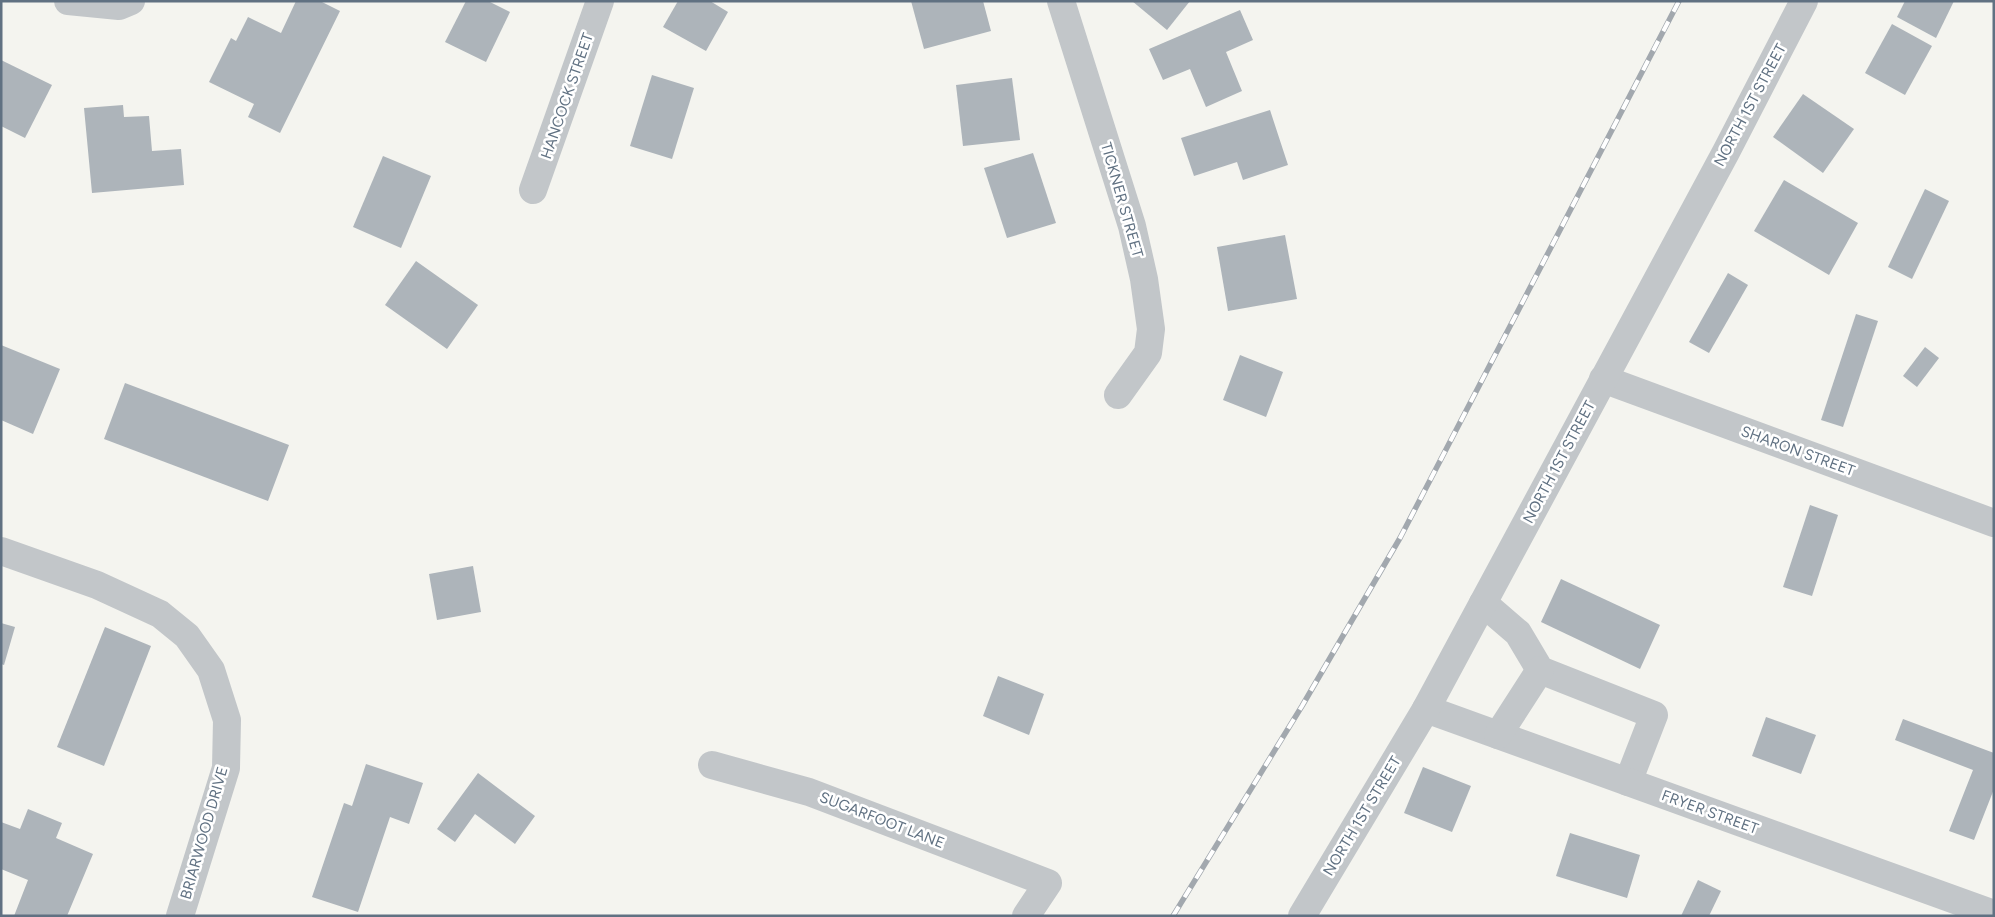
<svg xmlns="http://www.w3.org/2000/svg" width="1995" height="917" font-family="Figtree,sans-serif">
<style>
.building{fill:#adb4ba}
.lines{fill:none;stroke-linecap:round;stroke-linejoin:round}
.minor{stroke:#c2c6c9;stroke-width:28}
.rail-casing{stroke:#a2a8ae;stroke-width:5.5}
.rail{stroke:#fff;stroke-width:4;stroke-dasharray:11;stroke-linecap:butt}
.labels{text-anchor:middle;stroke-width:5;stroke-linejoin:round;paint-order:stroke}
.street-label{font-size:15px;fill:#607182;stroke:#fff}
</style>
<rect width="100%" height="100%" fill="#f4f4ef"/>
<g class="building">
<path d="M 296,1 L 320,1 L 340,11 L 280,133 L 248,117 L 254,104 L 209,82 L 231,38 L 236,41 L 248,17 L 281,33 Z"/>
<path d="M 466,1 L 488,1 L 510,12 L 486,62 L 445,42 Z"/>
<path d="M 678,1 L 710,1 L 728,12 L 706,51 L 663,27 Z"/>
<path d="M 911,1 L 983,1 L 991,31 L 924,49 Z"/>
<path d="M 1132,1 L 1190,1 L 1167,30 Z"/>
<path d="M 1905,1 L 1954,1 L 1936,38 L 1897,17 Z"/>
<path d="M 1240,10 L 1253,40 L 1226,52 L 1242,91 L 1206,107 L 1190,69 L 1163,80 L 1149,49 Z"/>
<path d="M 1892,24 L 1932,46 L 1905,95 L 1865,73 Z"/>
<path d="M 1,60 L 52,85 L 25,138 L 1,126 Z"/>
<path d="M 652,75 L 694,88 L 672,159 L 630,146 Z"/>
<path d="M 1012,78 L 1020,140 L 963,146 L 956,85 Z"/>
<path d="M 1803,94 L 1854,129 L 1823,173 L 1773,137 Z"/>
<path d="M 123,105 L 124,117 L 149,116 L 152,151 L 181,149 L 184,185 L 92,193 L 84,108 Z"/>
<path d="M 1270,110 L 1288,165 L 1243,180 L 1237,162 L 1194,176 L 1181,138 Z"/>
<path d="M 1033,153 L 1056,223 L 1007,238 L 984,168 Z"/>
<path d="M 383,156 L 431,176 L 401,248 L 353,227 Z"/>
<path d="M 1784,180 L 1858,223 L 1829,275 L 1754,231 Z"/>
<path d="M 1925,189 L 1949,201 L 1912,279 L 1888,267 Z"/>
<path d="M 1285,235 L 1297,299 L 1228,311 L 1217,247 Z"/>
<path d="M 416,261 L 478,305 L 447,349 L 385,305 Z"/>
<path d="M 1728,273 L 1748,285 L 1709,353 L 1689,342 Z"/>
<path d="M 1856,314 L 1878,321 L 1843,427 L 1821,420 Z"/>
<path d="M 1,345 L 60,369 L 33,434 L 1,420 Z"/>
<path d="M 1925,347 L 1939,358 L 1917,387 L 1903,376 Z"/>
<path d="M 1240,355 L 1283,372 L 1266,417 L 1223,400 Z"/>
<path d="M 125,383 L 289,445 L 268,501 L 104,439 Z"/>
<path d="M 1810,505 L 1838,515 L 1812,596 L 1783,587 Z"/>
<path d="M 473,566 L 481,612 L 437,620 L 429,574 Z"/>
<path d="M 1561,579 L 1660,625 L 1640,669 L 1541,622 Z"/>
<path d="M 1,623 L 15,627 L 4,665 L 1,664 Z"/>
<path d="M 105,627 L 151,646 L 104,766 L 57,747 Z"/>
<path d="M 998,676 L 1044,694 L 1029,735 L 983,716 Z"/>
<path d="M 1766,717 L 1816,735 L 1801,774 L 1752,756 Z"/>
<path d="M 1903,719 L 1994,753 L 1994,789 L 1974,840 L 1949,831 L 1973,770 L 1895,740 Z"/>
<path d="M 366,764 L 423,783 L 409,824 L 390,817 L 358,912 L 312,897 L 344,803 L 352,806 Z"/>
<path d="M 1423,767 L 1471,786 L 1452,832 L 1404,813 Z"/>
<path d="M 478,773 L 535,816 L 515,844 L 475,814 L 455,842 L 437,829 Z"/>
<path d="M 28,809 L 62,823 L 56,838 L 93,854 L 67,916 L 14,916 L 28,880 L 1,869 L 1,822 L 20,829 Z"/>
<path d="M 1570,833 L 1640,855 L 1627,898 L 1556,876 Z"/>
<path d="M 1698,880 L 1721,891 L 1709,916 L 1681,916 Z"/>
</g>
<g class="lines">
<g class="minor">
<path d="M 68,1 L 119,6 L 131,1"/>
<path d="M 1061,1 L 1132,226 L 1144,279 L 1151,329 L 1148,353 L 1118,395"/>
<path d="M 533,190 L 600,1"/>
<path d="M 1603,379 L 1994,523"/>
<path d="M 1,551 L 97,585 L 160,614 L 187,636 L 211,670 L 227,720 L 226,768 L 180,916"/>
<path d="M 1483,603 L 1518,633 L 1540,670 L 1654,715 L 1628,782"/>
<path d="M 1426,709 L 1994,914"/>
<path d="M 1498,735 L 1540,670"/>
<path d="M 712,765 L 809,792 L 1048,883 L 1026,916"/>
<path d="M 1302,916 L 1426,709 L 1726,152 L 1804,1"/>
</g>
<defs>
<path id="rail" d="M 1173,916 L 1302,706 L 1400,538 L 1679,1"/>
</defs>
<use href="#rail" class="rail-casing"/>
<use href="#rail" class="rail"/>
</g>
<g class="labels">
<g class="street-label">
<text transform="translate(567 96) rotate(-71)" y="5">HANCOCK STREET</text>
<text transform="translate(1750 105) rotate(-62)" y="5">NORTH 1ST STREET</text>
<text transform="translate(1122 200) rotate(74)" y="5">TICKNER STREET</text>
<text transform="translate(1798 451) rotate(20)" y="5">SHARON STREET</text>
<text transform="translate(1559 462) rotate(-62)" y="5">NORTH 1ST STREET</text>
<text transform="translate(1710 812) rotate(20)" y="5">FRYER STREET</text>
<text transform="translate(1362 816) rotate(-59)" y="5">NORTH 1ST STREET</text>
<text transform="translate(882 820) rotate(21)" y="5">SUGARFOOT LANE</text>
<text transform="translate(204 833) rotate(-74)" y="5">BRIARWOOD DRIVE</text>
</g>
</g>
<rect width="1995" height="917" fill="none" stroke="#607182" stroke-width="5"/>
</svg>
